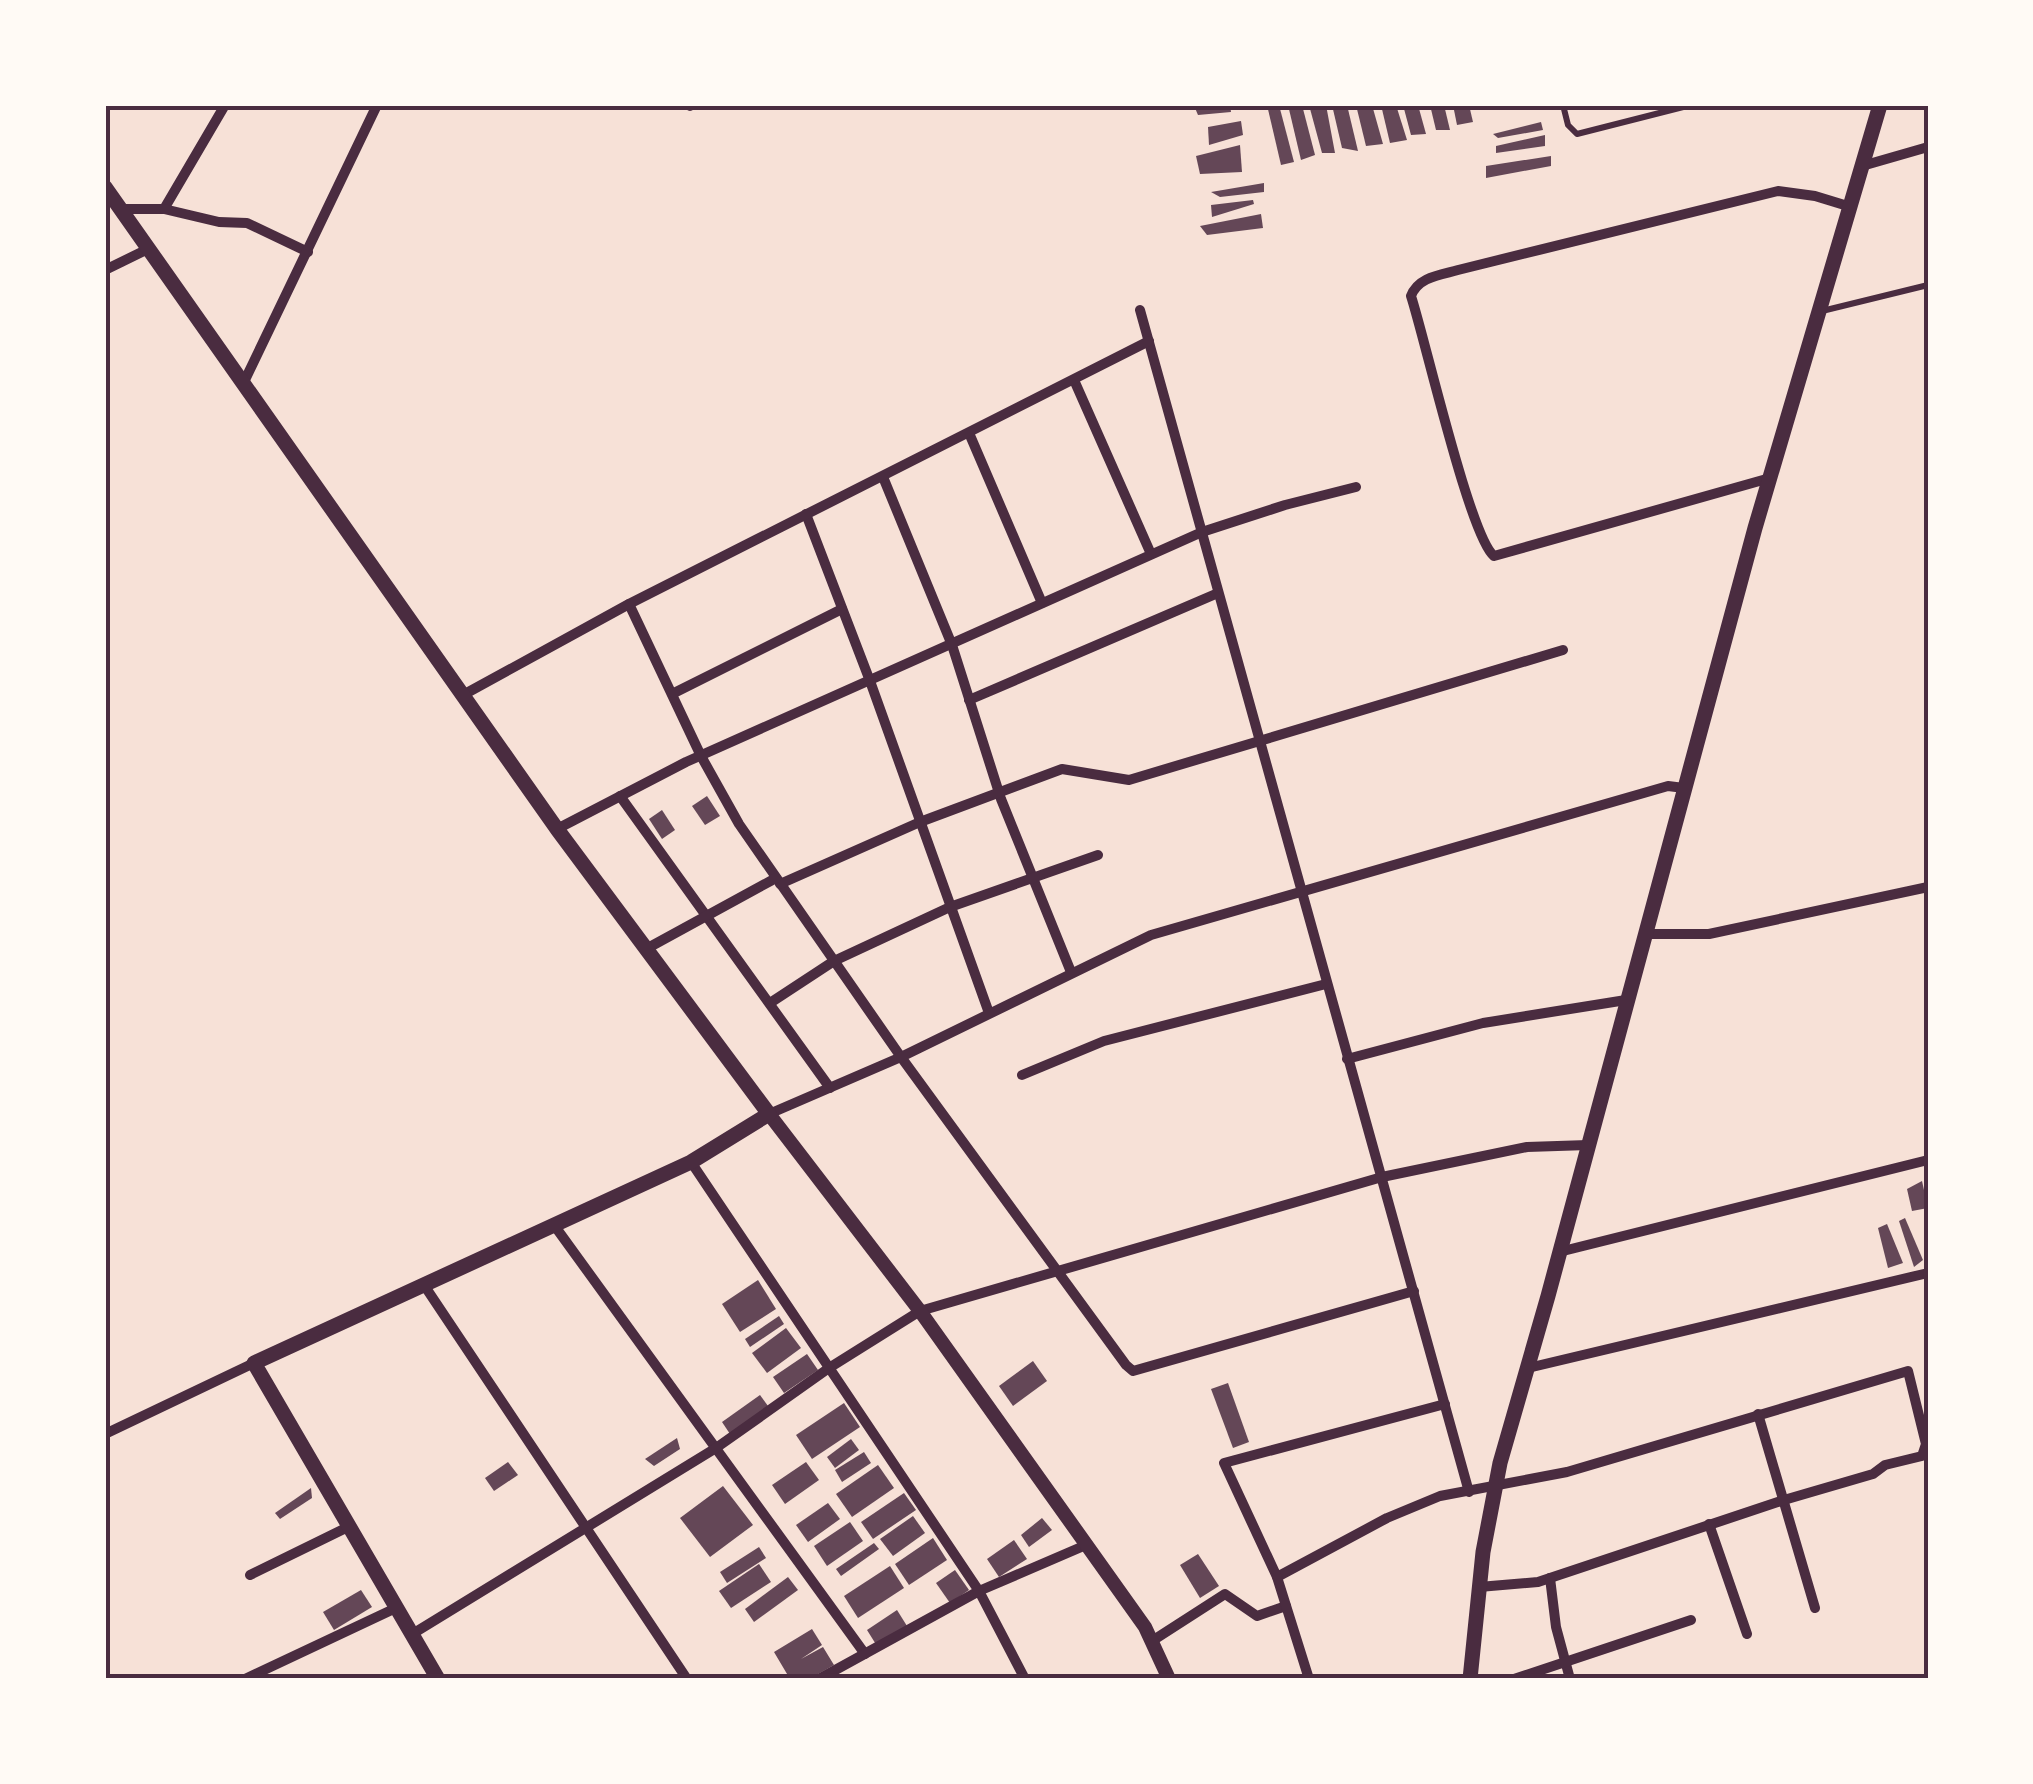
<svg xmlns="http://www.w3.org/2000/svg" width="2033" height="1784" font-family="Ubuntu,sans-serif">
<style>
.building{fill:#644757}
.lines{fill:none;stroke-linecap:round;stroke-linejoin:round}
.service{stroke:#4a2c40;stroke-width:6}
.minor{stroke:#4a2c40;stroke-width:10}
.tertiary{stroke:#4a2c40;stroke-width:14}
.secondary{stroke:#4a2c40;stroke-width:15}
.neatline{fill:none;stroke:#4a2c40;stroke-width:4}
</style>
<rect width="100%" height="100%" fill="#f7e1d7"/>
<g class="building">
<path d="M 1205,105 L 1230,105 L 1231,112 L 1198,115 L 1195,108 Z"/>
<path d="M 1267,105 L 1279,105 L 1294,162 L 1281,165 Z"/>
<path d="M 1288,105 L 1302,105 L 1315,155 L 1301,160 Z"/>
<path d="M 1309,105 L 1326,105 L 1335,153 L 1322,153 Z"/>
<path d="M 1332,105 L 1347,105 L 1358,151 L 1342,148 Z"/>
<path d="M 1356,105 L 1372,105 L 1383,144 L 1366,146 Z"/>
<path d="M 1381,105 L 1396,105 L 1407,140 L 1390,143 Z"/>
<path d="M 1403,105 L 1418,105 L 1426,134 L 1411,135 Z"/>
<path d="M 1430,105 L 1444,105 L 1450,130 L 1436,130 Z"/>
<path d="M 1453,105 L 1469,105 L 1473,122 L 1457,125 Z"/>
<path d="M 1241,121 L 1243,135 L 1209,145 L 1208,127 Z"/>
<path d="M 1541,122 L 1543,130 L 1498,138 L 1493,134 Z"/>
<path d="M 1545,135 L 1545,146 L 1496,153 L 1496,146 Z"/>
<path d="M 1240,145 L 1242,172 L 1200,174 L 1196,156 Z"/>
<path d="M 1551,156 L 1551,166 L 1486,178 L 1486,166 Z"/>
<path d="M 1264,183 L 1264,192 L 1220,197 L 1211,192 Z"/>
<path d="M 1253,200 L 1254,204 L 1212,217 L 1211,205 Z"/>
<path d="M 1261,214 L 1263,228 L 1207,235 L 1200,226 Z"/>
<path d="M 707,796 L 720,816 L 705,825 L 692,806 Z"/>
<path d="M 662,810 L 675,830 L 662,839 L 649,819 Z"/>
<path d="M 1922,1181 L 1928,1208 L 1912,1211 L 1907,1189 Z"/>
<path d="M 1905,1218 L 1923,1260 L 1914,1267 L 1899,1221 Z"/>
<path d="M 1887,1224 L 1903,1263 L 1888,1268 L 1878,1228 Z"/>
<path d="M 758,1280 L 776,1309 L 740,1332 L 722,1304 Z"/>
<path d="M 779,1316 L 784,1324 L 750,1347 L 745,1339 Z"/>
<path d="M 786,1328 L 801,1348 L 767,1373 L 752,1353 Z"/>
<path d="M 807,1354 L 818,1370 L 784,1393 L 773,1377 Z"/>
<path d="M 1033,1361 L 1047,1381 L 1013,1406 L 999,1386 Z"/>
<path d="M 1228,1383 L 1249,1442 L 1233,1448 L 1211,1389 Z"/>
<path d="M 760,1395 L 768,1406 L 730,1434 L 722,1422 Z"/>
<path d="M 844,1403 L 860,1427 L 812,1459 L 796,1435 Z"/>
<path d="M 677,1438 L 680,1449 L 654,1466 L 645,1459 Z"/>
<path d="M 851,1439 L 859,1450 L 835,1468 L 827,1457 Z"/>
<path d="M 864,1452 L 871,1463 L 842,1482 L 835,1470 Z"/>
<path d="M 508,1462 L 518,1475 L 494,1491 L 485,1478 Z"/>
<path d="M 806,1462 L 819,1480 L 785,1504 L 772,1485 Z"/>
<path d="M 878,1465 L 894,1488 L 852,1517 L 836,1494 Z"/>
<path d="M 723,1486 L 753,1525 L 710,1557 L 680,1518 Z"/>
<path d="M 311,1488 L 312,1498 L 280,1519 L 275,1513 Z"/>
<path d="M 904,1493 L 916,1510 L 873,1539 L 861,1522 Z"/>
<path d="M 828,1503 L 840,1519 L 808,1542 L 796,1525 Z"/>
<path d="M 913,1516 L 925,1533 L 893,1556 L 880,1539 Z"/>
<path d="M 1042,1518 L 1052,1530 L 1029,1547 L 1021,1535 Z"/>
<path d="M 850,1522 L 863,1541 L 827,1566 L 814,1546 Z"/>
<path d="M 933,1538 L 947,1560 L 909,1585 L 895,1564 Z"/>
<path d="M 1014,1540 L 1027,1559 L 999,1577 L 987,1559 Z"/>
<path d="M 874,1543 L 879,1549 L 841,1576 L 836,1569 Z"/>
<path d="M 759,1547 L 766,1558 L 727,1583 L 720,1572 Z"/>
<path d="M 1198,1554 L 1219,1586 L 1200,1598 L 1180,1565 Z"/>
<path d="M 759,1564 L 771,1582 L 731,1608 L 719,1591 Z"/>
<path d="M 890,1566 L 904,1588 L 858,1618 L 844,1596 Z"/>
<path d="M 955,1570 L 969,1590 L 950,1603 L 936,1583 Z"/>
<path d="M 788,1577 L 798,1590 L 754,1622 L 745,1609 Z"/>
<path d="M 361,1590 L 372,1607 L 334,1630 L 323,1612 Z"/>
<path d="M 897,1610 L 907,1626 L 877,1646 L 867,1630 Z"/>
<path d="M 812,1629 L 822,1645 L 801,1659 L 823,1647 L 834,1665 L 809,1679 L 790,1679 L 774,1652 Z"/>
</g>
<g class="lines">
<g class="service">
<path d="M 1563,105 L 1568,125 L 1577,134 L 1691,105"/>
<path d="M 1822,311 L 1928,285"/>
</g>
<g class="minor">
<path d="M 689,105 L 690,106"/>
<path d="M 1862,166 L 1928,147"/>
<path d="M 121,209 L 164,209 L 225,105"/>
<path d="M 164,209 L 219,222 L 247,223 L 308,252"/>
<path d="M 105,270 L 150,248"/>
<path d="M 1140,310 L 1469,1492"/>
<path d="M 1074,380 L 1151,554"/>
<path d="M 244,382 L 377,105"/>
<path d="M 969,433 L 1042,603"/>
<path d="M 883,477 L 952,645 L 1001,799 L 1071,972"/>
<path d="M 1770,478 L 1494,556 C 1470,537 1425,339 1411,296 C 1418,277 1440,275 1458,270 L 1778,191 L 1815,196 L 1851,207"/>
<path d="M 806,514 L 870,681 L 989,1013"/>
<path d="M 629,604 L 701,756 L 739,824 L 901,1057 L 1126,1365 L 1133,1371 L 1414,1291"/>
<path d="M 674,693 L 842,609"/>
<path d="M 463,695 L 629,604 L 1149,341"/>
<path d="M 969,700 L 1218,593"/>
<path d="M 620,796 L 830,1088"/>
<path d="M 557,829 L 686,762 L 1202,532 L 1285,505 L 1356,487"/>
<path d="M 780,884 L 920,822 L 1062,769 L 1129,780 L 1563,650"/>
<path d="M 1644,934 L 1709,934 L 1928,887"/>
<path d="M 646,949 L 776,878"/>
<path d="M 770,1003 L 834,961 L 950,907 L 1098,855"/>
<path d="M 1347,1059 L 1483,1023 L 1626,1000"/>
<path d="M 1022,1075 L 1104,1041 L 1326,984"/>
<path d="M 769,1114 L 901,1057 L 1151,935 L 1668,786 L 1684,788"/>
<path d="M 691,1162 L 979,1591 L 1025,1679"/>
<path d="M 554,1225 L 865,1654"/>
<path d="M 1559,1252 L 1928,1160"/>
<path d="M 424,1285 L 687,1679"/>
<path d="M 1528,1368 L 1928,1273"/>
<path d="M 1758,1414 L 1815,1608"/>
<path d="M 105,1434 L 254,1363"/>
<path d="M 1709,1524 L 1747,1634"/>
<path d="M 250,1575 L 350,1526"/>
<path d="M 1277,1577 L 1387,1518 L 1440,1496 L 1567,1472 L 1908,1371 L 1926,1444 L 1922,1456 L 1885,1465 L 1873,1474 L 1784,1500 L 1538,1582 L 1479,1587"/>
<path d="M 1550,1578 L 1556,1627 L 1570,1679"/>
<path d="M 105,1585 L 105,1611"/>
<path d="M 414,1633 L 716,1448 L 829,1368 L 920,1311 L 1382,1177 L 1527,1147 L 1588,1145"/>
<path d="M 1152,1641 L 1225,1594 L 1257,1616 L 1286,1606"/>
<path d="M 245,1679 L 398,1607"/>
<path d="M 819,1679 L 979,1591 L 1086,1545"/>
<path d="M 1309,1679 L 1277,1577 L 1224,1463 L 1445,1404"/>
<path d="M 1514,1679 L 1691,1620"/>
</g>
<path class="tertiary" d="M 769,1114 L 920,1311 L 1145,1627 L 1169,1679"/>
<g class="secondary">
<path d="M 105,187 L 557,829 L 769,1114 L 691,1162 L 254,1363 L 438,1679"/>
<path d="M 1470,1679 L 1483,1552 L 1500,1463 L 1548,1296 L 1755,528 L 1880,105"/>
</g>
</g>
<rect width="2033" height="1784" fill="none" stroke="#fffaf5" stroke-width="215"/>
<rect x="108" y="108" width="1818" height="1568" class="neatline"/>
</svg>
